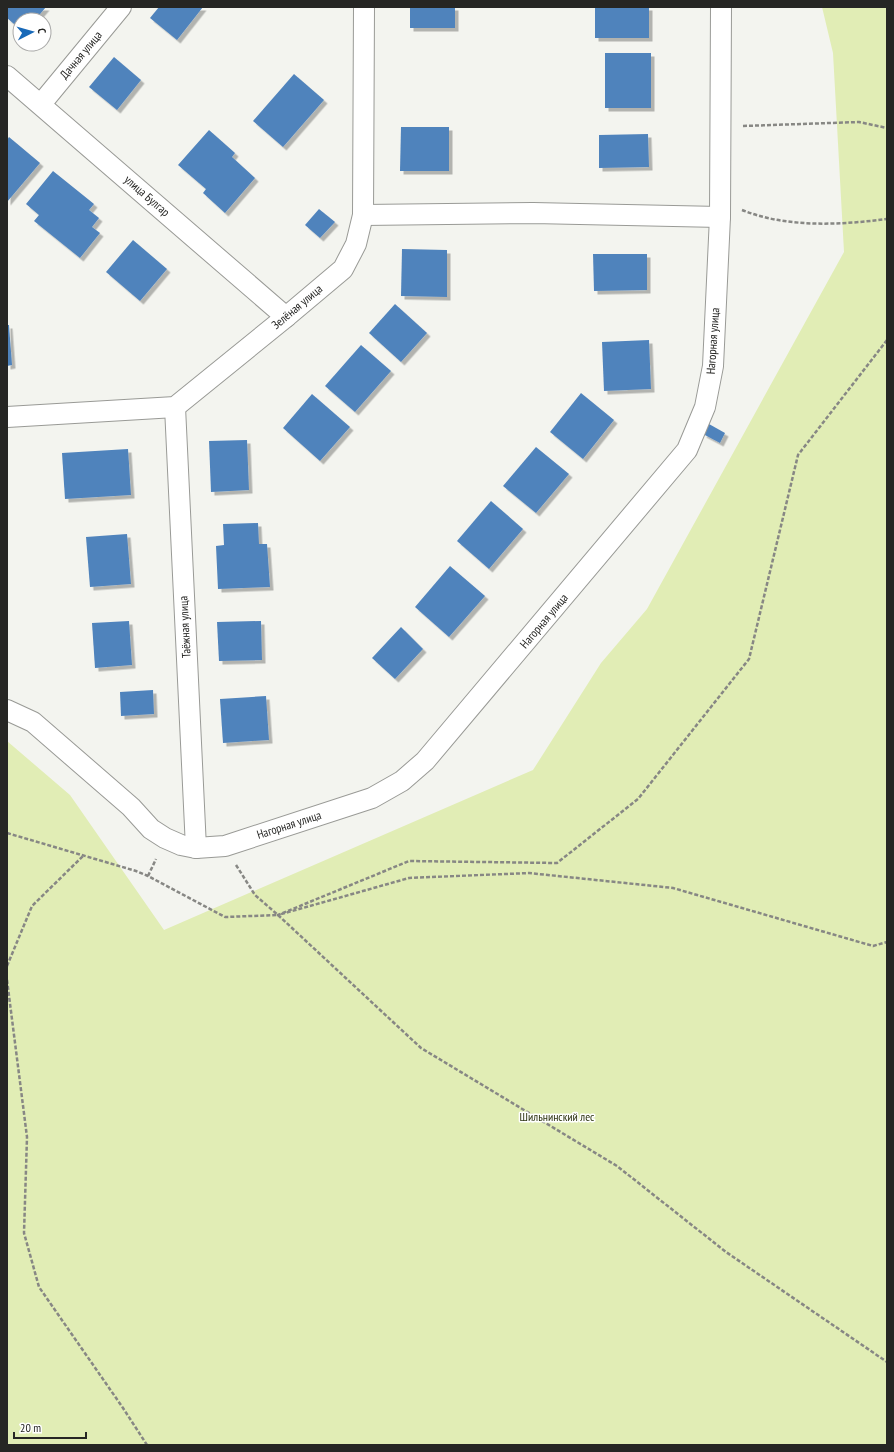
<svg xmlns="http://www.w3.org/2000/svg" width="894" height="1452" font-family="'PT Sans Narrow',sans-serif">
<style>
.green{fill:#e1edb5}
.building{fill:#5083bc;filter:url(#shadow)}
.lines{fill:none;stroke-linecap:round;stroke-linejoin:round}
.minor-casing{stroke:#999a96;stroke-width:22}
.path{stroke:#878784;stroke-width:2.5;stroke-dasharray:4 2;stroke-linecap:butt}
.minor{stroke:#fff;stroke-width:20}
.labels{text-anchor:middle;stroke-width:3;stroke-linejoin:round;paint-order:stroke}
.street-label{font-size:12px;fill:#262624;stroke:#fff}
.park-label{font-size:12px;fill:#2d3311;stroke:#fff}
</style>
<defs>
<filter id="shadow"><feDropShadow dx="3.5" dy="3.5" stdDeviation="0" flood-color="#0004"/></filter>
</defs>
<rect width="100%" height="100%" fill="#f3f4ef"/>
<path class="green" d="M 822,7 L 887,7 L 887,1445 L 7,1445 L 7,741 L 70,795 L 164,930 L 533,770 L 601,663 L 647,609 L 844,252 L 833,53 Z"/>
<g class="building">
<path d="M 7,7 L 46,7 L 35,20 L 20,20 L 20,29 L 7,18 Z"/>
<path d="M 159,7 L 203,7 L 177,40 L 150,18 Z"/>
<rect x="410" y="7" width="45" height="21"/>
<rect x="595" y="7" width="54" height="31"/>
<rect x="605" y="53" width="46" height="55"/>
<path d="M 114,57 L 141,80 L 117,110 L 89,87 Z"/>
<path d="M 294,74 L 324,100 L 283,147 L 253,121 Z"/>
<path d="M 401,127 L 449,127 L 449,171 L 400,171 Z"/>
<path d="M 209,130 L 235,153 L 232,157 L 255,178 L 225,213 L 203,193 L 206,189 L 178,165 Z"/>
<path d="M 648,134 L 649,167 L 599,168 L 599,135 Z"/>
<path d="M 9,137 L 40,163 L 7,202 L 7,140 Z"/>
<path d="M 53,171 L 94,204 L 89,210 L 99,218 L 92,227 L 100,233 L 80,258 L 34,221 L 39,215 L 26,204 Z"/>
<path d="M 319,209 L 335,222 L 320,238 L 305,225 Z"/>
<path d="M 133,240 L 167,269 L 140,301 L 106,272 Z"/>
<path d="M 402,249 L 447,250 L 447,297 L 401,296 Z"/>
<path d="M 593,254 L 647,254 L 647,290 L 594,291 Z"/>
<path d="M 395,304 L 427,333 L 401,362 L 369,333 Z"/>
<path d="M 7,325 L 9,325 L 12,365 L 7,366 Z"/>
<path d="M 649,340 L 651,389 L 604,391 L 602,342 Z"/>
<path d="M 361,345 L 391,371 L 355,412 L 325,386 Z"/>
<path d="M 581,393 L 614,420 L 583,459 L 550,432 Z"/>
<path d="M 312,394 L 350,427 L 320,461 L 283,428 Z"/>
<path d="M 709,424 L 725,433 L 720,443 L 703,434 Z"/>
<path d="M 247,440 L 249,490 L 211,492 L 209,441 Z"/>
<path d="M 536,447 L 569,474 L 536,513 L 503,486 Z"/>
<path d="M 128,449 L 131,495 L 65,499 L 62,453 Z"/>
<path d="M 491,501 L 523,529 L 489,569 L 457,541 Z"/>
<path d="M 258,523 L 259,544 L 267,544 L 270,587 L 218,589 L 216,546 L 224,545 L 223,524 Z"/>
<path d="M 127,534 L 131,584 L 90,587 L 86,537 Z"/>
<path d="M 450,566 L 485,596 L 449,637 L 415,607 Z"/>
<path d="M 129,621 L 132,665 L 95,668 L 92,623 Z"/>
<path d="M 261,621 L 262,660 L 219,661 L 217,622 Z"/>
<path d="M 401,627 L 423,649 L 395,679 L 372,658 Z"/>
<path d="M 153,690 L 154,714 L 121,716 L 120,692 Z"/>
<path d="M 266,696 L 269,740 L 223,743 L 220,699 Z"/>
</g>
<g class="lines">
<defs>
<g id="minor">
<path d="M 7,76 L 286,317"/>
<path d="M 41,104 L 121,7"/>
<path d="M 363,215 L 533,213 L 720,217"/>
<path d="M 175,407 L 196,848"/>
<path d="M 7,417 L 175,407 L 286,317 L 343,269 L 356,244 L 363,215 L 364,7"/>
<path d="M 7,710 L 33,722 L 131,807 L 151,829 L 165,838 L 181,845 L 196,848 L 225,846 L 372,798 L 402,781 L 425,761 L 687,450 L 705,407 L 713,366 L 720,217 L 721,7"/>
</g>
</defs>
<use href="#minor" class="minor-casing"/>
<g class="path">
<path d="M 743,126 L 859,122 L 887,128"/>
<path d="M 742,210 C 787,228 840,225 887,219"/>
<path d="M 887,340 L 798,455 L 749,659 L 638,799 L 557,863 L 409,861 L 278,915 L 409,878 L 529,873 L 673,888 L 873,946 L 887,942"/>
<path d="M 7,833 L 136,871 L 148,876 L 225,917 L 278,915"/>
<path d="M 236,865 L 255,895 L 278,915 L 421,1048 L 617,1166 L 726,1252 L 887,1362"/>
<path d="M 148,876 L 156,859"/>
<path d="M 7,966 L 32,906 L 84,855"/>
<path d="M 7,980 L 27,1137 L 24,1233 L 39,1287 L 123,1408 L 147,1445"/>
</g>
<use href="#minor" class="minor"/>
</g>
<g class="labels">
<g class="street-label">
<text transform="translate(81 55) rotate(-50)" y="4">Дачная улица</text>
<text transform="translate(147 196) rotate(41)" y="4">улица Булгар</text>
<text transform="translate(297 307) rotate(-40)" y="4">Зелёная улица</text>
<text transform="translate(713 341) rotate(-86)" y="4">Нагорная улица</text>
<text transform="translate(544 621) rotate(-50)" y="4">Нагорная улица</text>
<text transform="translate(185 627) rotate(-93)" y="4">Таёжная улица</text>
<text transform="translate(289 825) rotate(-18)" y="4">Нагорная улица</text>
</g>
<g class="park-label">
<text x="557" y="1121">Шильнинский лес</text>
</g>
</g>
<rect width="894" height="1452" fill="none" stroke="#262624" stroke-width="16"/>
<g transform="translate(32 32) rotate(84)"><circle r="19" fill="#ffffff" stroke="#a8a8a7"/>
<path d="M0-3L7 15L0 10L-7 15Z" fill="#1869b8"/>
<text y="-6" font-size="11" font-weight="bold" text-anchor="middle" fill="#262624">С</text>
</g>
<path d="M14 1432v6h72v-6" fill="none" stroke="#262624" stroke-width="2"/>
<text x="20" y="1432" font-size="12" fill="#262624" stroke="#ffffff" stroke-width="3" paint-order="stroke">20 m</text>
</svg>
